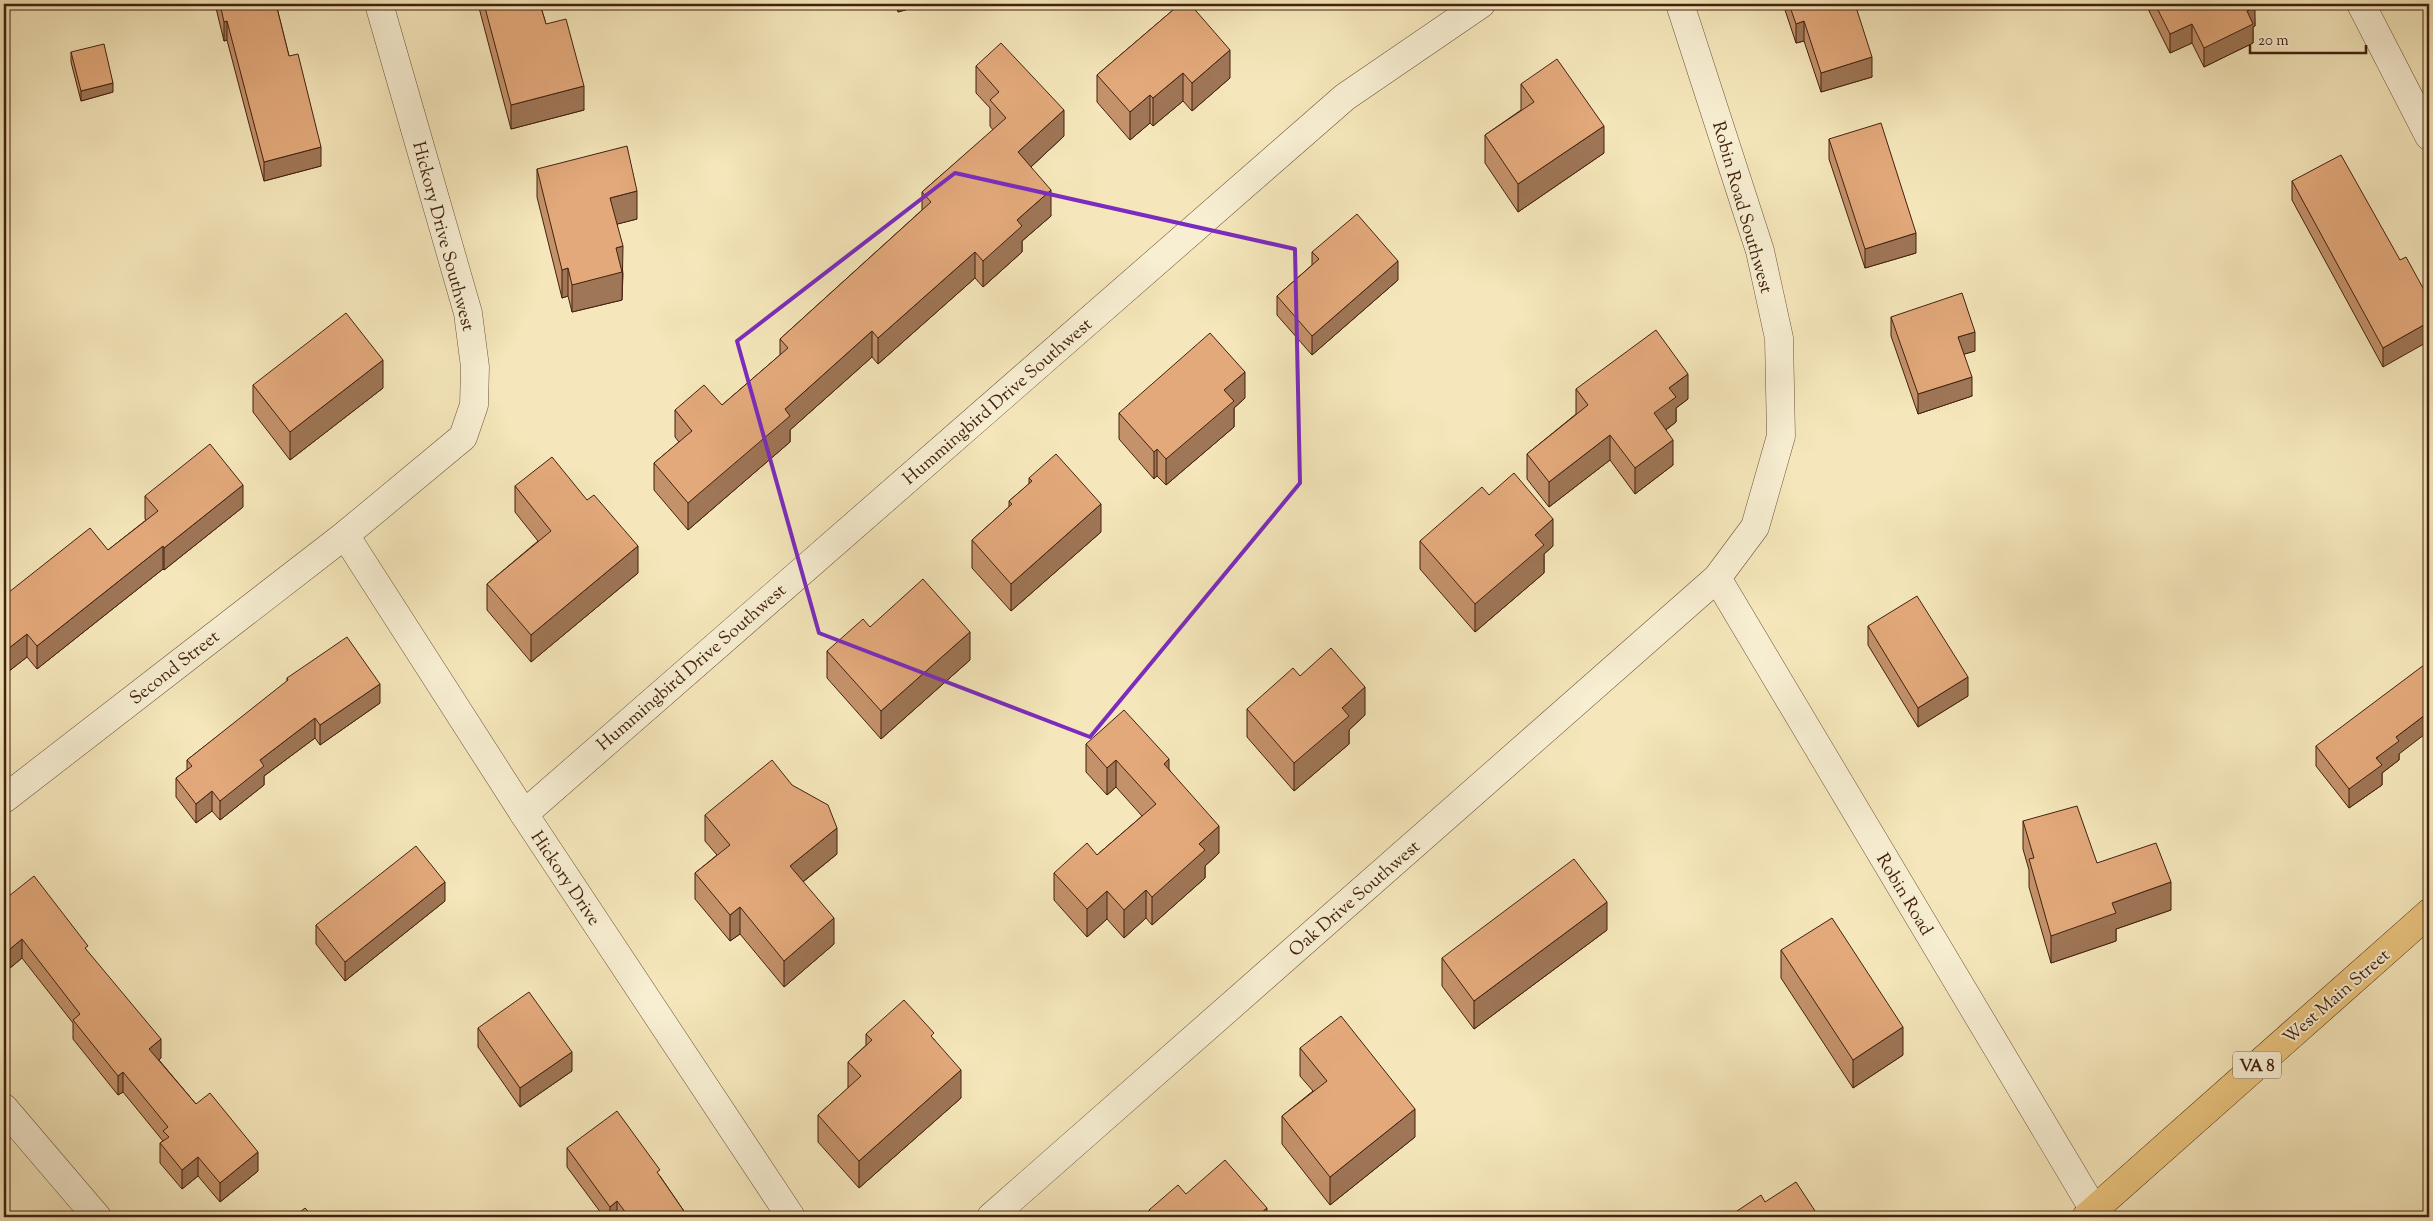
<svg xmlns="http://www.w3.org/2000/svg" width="2433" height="1221" font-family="'Sorts Mill Goudy',serif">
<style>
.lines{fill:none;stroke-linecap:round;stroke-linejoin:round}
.minor-casing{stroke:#6f523a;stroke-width:29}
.major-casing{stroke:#42210f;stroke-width:29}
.minor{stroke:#f8efd3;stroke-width:28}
.major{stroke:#eac47e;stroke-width:28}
.wall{fill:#c3916a;stroke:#42210f}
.shaded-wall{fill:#9f7656;stroke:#42210f}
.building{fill:#e3a97b;stroke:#42210f}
.marked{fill:none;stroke:#7b2cbf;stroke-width:4;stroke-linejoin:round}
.labels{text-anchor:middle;stroke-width:4;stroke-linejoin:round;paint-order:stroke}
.shield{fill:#f8efd3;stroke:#795f4a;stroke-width:1}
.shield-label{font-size:16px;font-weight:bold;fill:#42210f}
.street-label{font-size:18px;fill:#42210f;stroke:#f8efd3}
</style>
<rect width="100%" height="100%" fill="#f5e7bb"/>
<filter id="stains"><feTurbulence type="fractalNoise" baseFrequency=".004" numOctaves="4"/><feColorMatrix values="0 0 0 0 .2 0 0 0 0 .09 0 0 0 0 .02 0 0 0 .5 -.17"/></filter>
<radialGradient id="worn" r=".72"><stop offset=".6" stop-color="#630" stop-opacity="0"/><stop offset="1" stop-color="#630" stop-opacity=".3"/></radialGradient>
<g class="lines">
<defs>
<g id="minor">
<path d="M 2361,4 L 2429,136"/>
<path d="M 345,535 L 524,814 L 791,1217"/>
<path d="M 1717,578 L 2094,1210"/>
<path d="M 4,799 L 345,535 L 463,437 L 474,405 L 475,367 L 468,313 L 379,4"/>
<path d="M 524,814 L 1345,97 L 1481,4"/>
<path d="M 4,1108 L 97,1217"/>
<path d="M 991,1217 L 1717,578 L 1755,527 L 1781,436 L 1779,338 L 1760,251 L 1680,4"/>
</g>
<path id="major" d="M 2086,1217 L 2429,913"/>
</defs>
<use href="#minor" class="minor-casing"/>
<use href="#major" class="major-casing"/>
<use href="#minor" class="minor"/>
<use href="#major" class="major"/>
</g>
<g class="wall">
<path d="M 215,4 L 276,4 L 289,56 L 321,166 L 264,181 L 227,40 L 224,41 Z"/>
<path d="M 478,4 L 540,4 L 546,24 L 584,110 L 511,129 Z"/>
<path d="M 896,4 L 926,4 L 898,12 Z"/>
<path d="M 1180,4 L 1230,78 L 1192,111 L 1183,101 L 1153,126 L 1150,123 L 1130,140 L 1097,102 L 1097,75 Z"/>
<path d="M 1783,4 L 1855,4 L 1872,77 L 1821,92 L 1804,41 L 1796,43 Z"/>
<path d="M 2149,4 L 2254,4 L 2255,26 L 2253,27 L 2253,43 L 2204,67 L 2192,43 L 2170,53 L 2149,11 Z"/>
<path d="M 71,52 L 113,92 L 81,101 L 71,62 Z"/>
<path d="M 976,66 L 1064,136 L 1031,167 L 1051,216 L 1022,241 L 1022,252 L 983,287 L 975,278 L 878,364 L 872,357 L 790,430 L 790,442 L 688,530 L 654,490 L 654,463 L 679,442 L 675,437 L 675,410 L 722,405 L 780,355 L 780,339 L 922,210 L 922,192 L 993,130 L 990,126 L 990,108 L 976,93 Z"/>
<path d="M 1521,84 L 1604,153 L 1518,212 L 1485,163 L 1485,135 L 1521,110 Z"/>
<path d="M 1829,139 L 1916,253 L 1865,268 L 1829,159 Z"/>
<path d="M 537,169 L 637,219 L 617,224 L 623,274 L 622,300 L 572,312 L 568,296 L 562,298 L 537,197 Z"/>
<path d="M 2292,181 L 2400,260 L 2383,367 L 2292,200 Z"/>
<path d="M 1312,252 L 1398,280 L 1312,355 L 1277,315 L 1277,296 L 1312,265 Z"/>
<path d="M 1891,317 L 1975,351 L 1964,354 L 1972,396 L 1918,414 L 1891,336 Z"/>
<path d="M 253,385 L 383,388 L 290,460 L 253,412 Z"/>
<path d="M 1576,389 L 1688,399 L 1676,408 L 1676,422 L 1666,430 L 1673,465 L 1635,494 L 1610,460 L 1549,507 L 1527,479 L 1527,454 L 1576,414 Z"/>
<path d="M 1245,398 L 1234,408 L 1234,427 L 1166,485 L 1157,476 L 1154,479 L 1119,439 L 1119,413 Z"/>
<path d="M 1029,478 L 1101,532 L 1011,611 L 972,568 L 972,540 L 1009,507 L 1009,501 L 1029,484 Z"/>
<path d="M 515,486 L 638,573 L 531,662 L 487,610 L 487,584 L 538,541 L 515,512 Z"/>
<path d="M 1489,495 L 1553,546 L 1544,554 L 1544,573 L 1475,632 L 1420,569 L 1420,541 Z"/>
<path d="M 145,496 L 243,507 L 164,570 L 163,569 L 37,669 L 27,657 L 4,675 L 4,596 L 108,550 L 146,520 L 145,519 Z"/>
<path d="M 1868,626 L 1968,696 L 1918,727 L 1868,645 Z"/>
<path d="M 870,627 L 970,660 L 881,739 L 827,678 L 827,651 Z"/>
<path d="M 1300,676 L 1365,715 L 1349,730 L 1349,744 L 1294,791 L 1247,737 L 1247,709 Z"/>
<path d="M 287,678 L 380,703 L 320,745 L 315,738 L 264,776 L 264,785 L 220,820 L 212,811 L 196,823 L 176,797 L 176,778 L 187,770 L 187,760 L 287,682 Z"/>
<path d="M 1086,744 L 1169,769 L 1219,853 L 1205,866 L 1205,878 L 1152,925 L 1146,918 L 1124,938 L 1107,919 L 1087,937 L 1054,900 L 1054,873 L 1097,855 L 1142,816 L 1116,787 L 1107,795 L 1086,772 Z"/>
<path d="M 2316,746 L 2399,754 L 2399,760 L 2382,773 L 2382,785 L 2349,808 L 2316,766 Z"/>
<path d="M 705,815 L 837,854 L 803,882 L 834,944 L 784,987 L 740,934 L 730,941 L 695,899 L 695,873 L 717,855 L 705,841 Z"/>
<path d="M 2023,821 L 2097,863 L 2171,910 L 2116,929 L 2116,941 L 2051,963 L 2029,887 L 2029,870 L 2023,849 Z"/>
<path d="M 4,900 L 88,952 L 161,1058 L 159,1060 L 196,1104 L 258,1171 L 220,1202 L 198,1176 L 182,1189 L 160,1163 L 160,1143 L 163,1141 L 123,1092 L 118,1095 L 73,1039 L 73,1023 L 22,958 L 10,968 L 4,959 Z"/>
<path d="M 445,901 L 345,981 L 316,944 L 316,925 Z"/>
<path d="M 1607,930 L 1474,1029 L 1442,986 L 1442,958 Z"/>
<path d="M 1781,950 L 1903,1055 L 1853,1088 L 1781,978 Z"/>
<path d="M 478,1028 L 572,1071 L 520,1107 L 478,1047 Z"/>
<path d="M 866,1034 L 934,1039 L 961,1098 L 859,1188 L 818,1142 L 818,1115 L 848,1088 L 848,1062 L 866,1045 Z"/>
<path d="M 1300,1048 L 1415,1137 L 1330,1205 L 1282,1144 L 1282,1116 L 1313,1091 L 1300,1076 Z"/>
<path d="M 567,1148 L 660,1176 L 688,1217 L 604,1217 L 567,1167 Z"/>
<path d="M 1186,1194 L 1267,1217 L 1149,1217 L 1149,1210 Z"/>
</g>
<g class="shaded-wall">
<path d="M 898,4 L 926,4 L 898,12 Z"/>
<path d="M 2255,7 L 2255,26 L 2253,27 L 2253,43 L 2204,67 L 2204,48 L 2247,11 Z"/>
<path d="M 227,21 L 227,40 L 224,41 L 224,22 Z"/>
<path d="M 1804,21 L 1804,41 L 1796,43 L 1796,24 Z"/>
<path d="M 2192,24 L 2192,43 L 2170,53 L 2170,34 Z"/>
<path d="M 1230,50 L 1230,78 L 1192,111 L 1192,83 Z"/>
<path d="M 1872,57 L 1872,77 L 1821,92 L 1821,73 Z"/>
<path d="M 1183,73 L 1183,101 L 1153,126 L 1153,98 Z"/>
<path d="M 113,83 L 113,92 L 81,101 L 81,91 Z"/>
<path d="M 584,86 L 584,110 L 511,129 L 511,105 Z"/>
<path d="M 1150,95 L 1150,123 L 1130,140 L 1130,112 Z"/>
<path d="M 1064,110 L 1064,136 L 1018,179 L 1018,152 Z"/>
<path d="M 1604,126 L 1604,153 L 1518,212 L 1518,184 Z"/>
<path d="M 321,147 L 321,166 L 264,181 L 264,162 Z"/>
<path d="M 1051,190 L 1051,216 L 1022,241 L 1022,252 L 983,287 L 983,261 L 1017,220 Z"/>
<path d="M 637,191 L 637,219 L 610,226 L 610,198 Z"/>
<path d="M 1916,233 L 1916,253 L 1865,268 L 1865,249 Z"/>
<path d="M 623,246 L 622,300 L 572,312 L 572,285 L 616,248 Z"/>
<path d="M 975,252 L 975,278 L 878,364 L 878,338 Z"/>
<path d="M 1398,261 L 1398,280 L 1312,355 L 1312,336 Z"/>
<path d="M 568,268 L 568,296 L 562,298 L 562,270 Z"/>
<path d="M 2429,322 L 2429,341 L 2383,367 L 2383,348 Z"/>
<path d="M 872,331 L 872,357 L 790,430 L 790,442 L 688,530 L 688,503 L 785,409 Z"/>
<path d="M 1975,332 L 1975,351 L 1958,356 L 1958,337 Z"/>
<path d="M 383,360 L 383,388 L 290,460 L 290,432 Z"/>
<path d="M 1245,372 L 1245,398 L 1234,408 L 1234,427 L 1166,485 L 1166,459 L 1224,390 Z"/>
<path d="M 1688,374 L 1688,399 L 1676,408 L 1676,422 L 1654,438 L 1654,413 L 1669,388 Z"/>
<path d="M 1972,377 L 1972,396 L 1918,414 L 1918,394 Z"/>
<path d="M 1610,435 L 1610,460 L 1549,507 L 1549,482 Z"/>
<path d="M 1673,440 L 1673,465 L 1635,494 L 1635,468 Z"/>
<path d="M 1157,449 L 1157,476 L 1154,479 L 1154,452 Z"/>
<path d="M 243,485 L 243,507 L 164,570 L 164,548 Z"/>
<path d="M 1101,504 L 1101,532 L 1011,611 L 1011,584 Z"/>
<path d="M 1553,519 L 1553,546 L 1544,554 L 1544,573 L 1475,632 L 1475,604 L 1535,535 Z"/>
<path d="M 163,546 L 163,569 L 37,669 L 37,646 Z"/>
<path d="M 638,546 L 638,573 L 531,662 L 531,635 Z"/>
<path d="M 970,632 L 970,660 L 881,739 L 881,711 Z"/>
<path d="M 27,634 L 27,657 L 4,675 L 4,652 Z"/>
<path d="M 1968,677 L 1968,696 L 1918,727 L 1918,708 Z"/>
<path d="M 380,684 L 380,703 L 320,745 L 320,725 Z"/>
<path d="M 1365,687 L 1365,715 L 1349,730 L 1349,744 L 1294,791 L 1294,763 L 1342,708 Z"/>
<path d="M 2429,712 L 2429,731 L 2399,754 L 2399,760 L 2382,773 L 2382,785 L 2349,808 L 2349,789 L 2396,737 Z"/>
<path d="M 315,718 L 315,738 L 264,776 L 264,785 L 220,820 L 220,801 L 260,760 Z"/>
<path d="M 1169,759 L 1169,787 L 1164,764 Z"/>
<path d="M 1116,760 L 1116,787 L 1107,795 L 1107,768 Z"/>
<path d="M 212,791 L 212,811 L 196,823 L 196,804 Z"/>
<path d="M 1219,826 L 1219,853 L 1205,866 L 1205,878 L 1152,925 L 1152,897 L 1199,844 Z"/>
<path d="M 837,828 L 837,854 L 790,892 L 790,866 Z"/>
<path d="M 445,882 L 445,901 L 345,981 L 345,962 Z"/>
<path d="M 2171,882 L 2171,910 L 2116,929 L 2116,941 L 2051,963 L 2051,936 L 2112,903 Z"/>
<path d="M 1146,890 L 1146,918 L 1124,938 L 1124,910 Z"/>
<path d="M 1107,891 L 1107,919 L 1087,937 L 1087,909 Z"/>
<path d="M 1607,902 L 1607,930 L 1474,1029 L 1474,1001 Z"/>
<path d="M 740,907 L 740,934 L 730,941 L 730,915 Z"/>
<path d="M 834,918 L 834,944 L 784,987 L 784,961 Z"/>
<path d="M 22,939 L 22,958 L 10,968 L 10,949 Z"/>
<path d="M 1903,1027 L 1903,1055 L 1853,1088 L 1853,1060 Z"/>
<path d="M 161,1039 L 161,1058 L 149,1068 L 149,1049 Z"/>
<path d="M 572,1052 L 572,1071 L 520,1107 L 520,1088 Z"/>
<path d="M 961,1070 L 961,1098 L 859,1188 L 859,1161 Z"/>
<path d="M 123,1072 L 123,1092 L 118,1095 L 118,1076 Z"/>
<path d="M 1415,1109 L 1415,1137 L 1330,1205 L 1330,1177 Z"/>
<path d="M 258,1152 L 258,1171 L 220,1202 L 220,1183 Z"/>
<path d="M 198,1157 L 198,1176 L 182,1189 L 182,1170 Z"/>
<path d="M 617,1201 L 617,1217 L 610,1217 L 610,1207 Z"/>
<path d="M 1267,1208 L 1267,1217 L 1256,1217 Z"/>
</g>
<g class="building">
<path d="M 220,4 L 276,4 L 289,56 L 298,54 L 321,147 L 264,162 L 227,21 L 224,22 Z"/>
<path d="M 484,4 L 540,4 L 546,24 L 566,19 L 584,86 L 511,105 Z"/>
<path d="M 1180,4 L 1190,4 L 1230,50 L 1192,83 L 1183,73 L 1153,98 L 1150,95 L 1130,112 L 1097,75 Z"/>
<path d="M 1789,4 L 1855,4 L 1872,57 L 1821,73 L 1804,21 L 1796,24 Z"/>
<path d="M 2155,4 L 2254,4 L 2255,7 L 2247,11 L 2253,24 L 2204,48 L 2192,24 L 2170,34 Z"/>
<path d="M 1001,43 L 1064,110 L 1018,152 L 1051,190 L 1017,220 L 1022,226 L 983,261 L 975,252 L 878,338 L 872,331 L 785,409 L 790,416 L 688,503 L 654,463 L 692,431 L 675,410 L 704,385 L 722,405 L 788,348 L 780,339 L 931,202 L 922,192 L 1006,118 L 990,100 L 999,92 L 976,66 Z"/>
<path d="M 104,44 L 113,83 L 81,91 L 71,52 Z"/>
<path d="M 1557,59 L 1604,126 L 1518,184 L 1485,135 L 1534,102 L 1521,84 Z"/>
<path d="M 1881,123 L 1916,233 L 1865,249 L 1829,139 Z"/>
<path d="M 627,146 L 637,191 L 610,198 L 623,246 L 616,248 L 622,272 L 572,285 L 568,268 L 562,270 L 537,169 Z"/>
<path d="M 2341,155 L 2400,260 L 2406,257 L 2429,299 L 2429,322 L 2383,348 L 2292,181 Z"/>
<path d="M 1357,214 L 1398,261 L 1312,336 L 1277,296 L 1319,259 L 1312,252 Z"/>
<path d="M 1962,293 L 1975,332 L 1958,337 L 1972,377 L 1918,394 L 1891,317 Z"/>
<path d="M 346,313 L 383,360 L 290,432 L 253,385 Z"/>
<path d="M 1656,330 L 1688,374 L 1669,388 L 1676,397 L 1654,413 L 1673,440 L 1635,468 L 1610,435 L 1549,482 L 1527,454 L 1588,405 L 1576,389 Z"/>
<path d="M 1210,333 L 1245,372 L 1224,390 L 1234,401 L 1166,459 L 1157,449 L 1154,452 L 1119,413 Z"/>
<path d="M 210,444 L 243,485 L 164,548 L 163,546 L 37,646 L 27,634 L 4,652 L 4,596 L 90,528 L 108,550 L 158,511 L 145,496 Z"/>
<path d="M 1056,454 L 1101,504 L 1011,584 L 972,540 L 1012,504 L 1009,501 L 1032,481 L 1029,478 Z"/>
<path d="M 552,457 L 587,500 L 594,495 L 638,546 L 531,635 L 487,584 L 551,531 L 515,486 Z"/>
<path d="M 1514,473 L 1553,519 L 1535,535 L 1544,545 L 1475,604 L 1420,541 L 1482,487 L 1489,495 Z"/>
<path d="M 923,579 L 970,632 L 881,711 L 827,651 L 863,619 L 870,627 Z"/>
<path d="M 1917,596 L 1968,677 L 1918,708 L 1868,626 Z"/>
<path d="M 347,637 L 380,684 L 320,725 L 315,718 L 260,760 L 264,766 L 220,801 L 212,791 L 196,804 L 176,778 L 192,766 L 187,760 L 288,680 L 287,678 Z"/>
<path d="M 1331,648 L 1365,687 L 1342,708 L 1349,716 L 1294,763 L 1247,709 L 1293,668 L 1300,676 Z"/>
<path d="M 2424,665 L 2429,672 L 2429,712 L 2396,737 L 2399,741 L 2376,758 L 2382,765 L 2349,789 L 2316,746 Z"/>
<path d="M 1124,710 L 1169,759 L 1164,764 L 1219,826 L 1199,844 L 1205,850 L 1152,897 L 1146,890 L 1124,910 L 1107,891 L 1087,909 L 1054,873 L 1087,843 L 1097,855 L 1156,804 L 1116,760 L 1107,768 L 1086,744 Z"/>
<path d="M 772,760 L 792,785 L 828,805 L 837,828 L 790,866 L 834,918 L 784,961 L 740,907 L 730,915 L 695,873 L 730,845 L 705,815 Z"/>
<path d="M 2077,806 L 2097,863 L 2156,843 L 2171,882 L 2112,903 L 2116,913 L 2051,936 L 2029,859 L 2034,858 L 2023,821 Z"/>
<path d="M 416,846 L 445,882 L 345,962 L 316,925 Z"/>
<path d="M 1574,859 L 1607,902 L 1474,1001 L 1442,958 Z"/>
<path d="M 34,876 L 88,946 L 85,948 L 161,1039 L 149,1049 L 196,1104 L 210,1093 L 258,1152 L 220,1183 L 198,1157 L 182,1170 L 160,1143 L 169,1137 L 163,1131 L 168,1127 L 123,1072 L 118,1076 L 73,1020 L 80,1014 L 22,939 L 10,949 L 4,940 L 4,900 Z"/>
<path d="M 1832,918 L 1903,1027 L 1853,1060 L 1781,950 Z"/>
<path d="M 529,992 L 572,1052 L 520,1088 L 478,1028 Z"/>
<path d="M 904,1000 L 934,1033 L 931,1036 L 961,1070 L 859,1161 L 818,1115 L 861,1076 L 848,1062 L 872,1040 L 866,1034 Z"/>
<path d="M 1341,1016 L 1415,1109 L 1330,1177 L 1282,1116 L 1327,1081 L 1300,1048 Z"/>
<path d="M 617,1111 L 660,1170 L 657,1172 L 688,1217 L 629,1217 L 617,1201 L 610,1207 L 567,1148 Z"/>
<path d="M 1225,1160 L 1267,1208 L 1256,1217 L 1153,1217 L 1154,1216 L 1149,1210 L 1178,1185 L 1186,1194 Z"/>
<path d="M 1796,1182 L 1819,1217 L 1737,1217 L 1734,1213 L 1761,1195 L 1765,1202 Z"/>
<path d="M 305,1208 L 313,1217 L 294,1217 Z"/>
</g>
<path class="marked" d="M 955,173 L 1295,249 L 1300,483 L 1090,737 L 819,633 L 737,341 Z"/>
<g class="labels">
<rect class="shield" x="2233" y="1051.5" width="48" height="27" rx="4"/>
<g class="shield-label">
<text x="2257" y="1071">VA 8</text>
</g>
<g class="street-label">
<text transform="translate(1743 207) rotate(74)" y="6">Robin Road Southwest</text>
<text transform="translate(444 236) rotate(75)" y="6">Hickory Drive Southwest</text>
<text transform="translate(997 401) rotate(-41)" y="6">Hummingbird Drive Southwest</text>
<text transform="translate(174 667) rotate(-38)" y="6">Second Street</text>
<text transform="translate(691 667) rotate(-41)" y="6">Hummingbird Drive Southwest</text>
<text transform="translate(566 878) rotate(56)" y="6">Hickory Drive</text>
<text transform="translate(1905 894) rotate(59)" y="6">Robin Road</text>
<text transform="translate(1354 898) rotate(-41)" y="6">Oak Drive Southwest</text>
<text transform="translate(2336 996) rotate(-41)" y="6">West Main Street</text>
</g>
</g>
<rect width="2433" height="1221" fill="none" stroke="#f5e7bb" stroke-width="20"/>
<rect x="5" y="5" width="2423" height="1211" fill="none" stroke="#42210f" stroke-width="2.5"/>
<rect x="10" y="10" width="2413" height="1201" fill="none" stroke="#42210f"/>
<path d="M2250 45v8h116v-8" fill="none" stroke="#42210f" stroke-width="2.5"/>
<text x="2258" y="45" font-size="15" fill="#42210f" stroke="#f8efd3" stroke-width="4" paint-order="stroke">20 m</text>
<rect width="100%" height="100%" filter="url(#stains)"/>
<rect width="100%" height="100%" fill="url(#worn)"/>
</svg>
